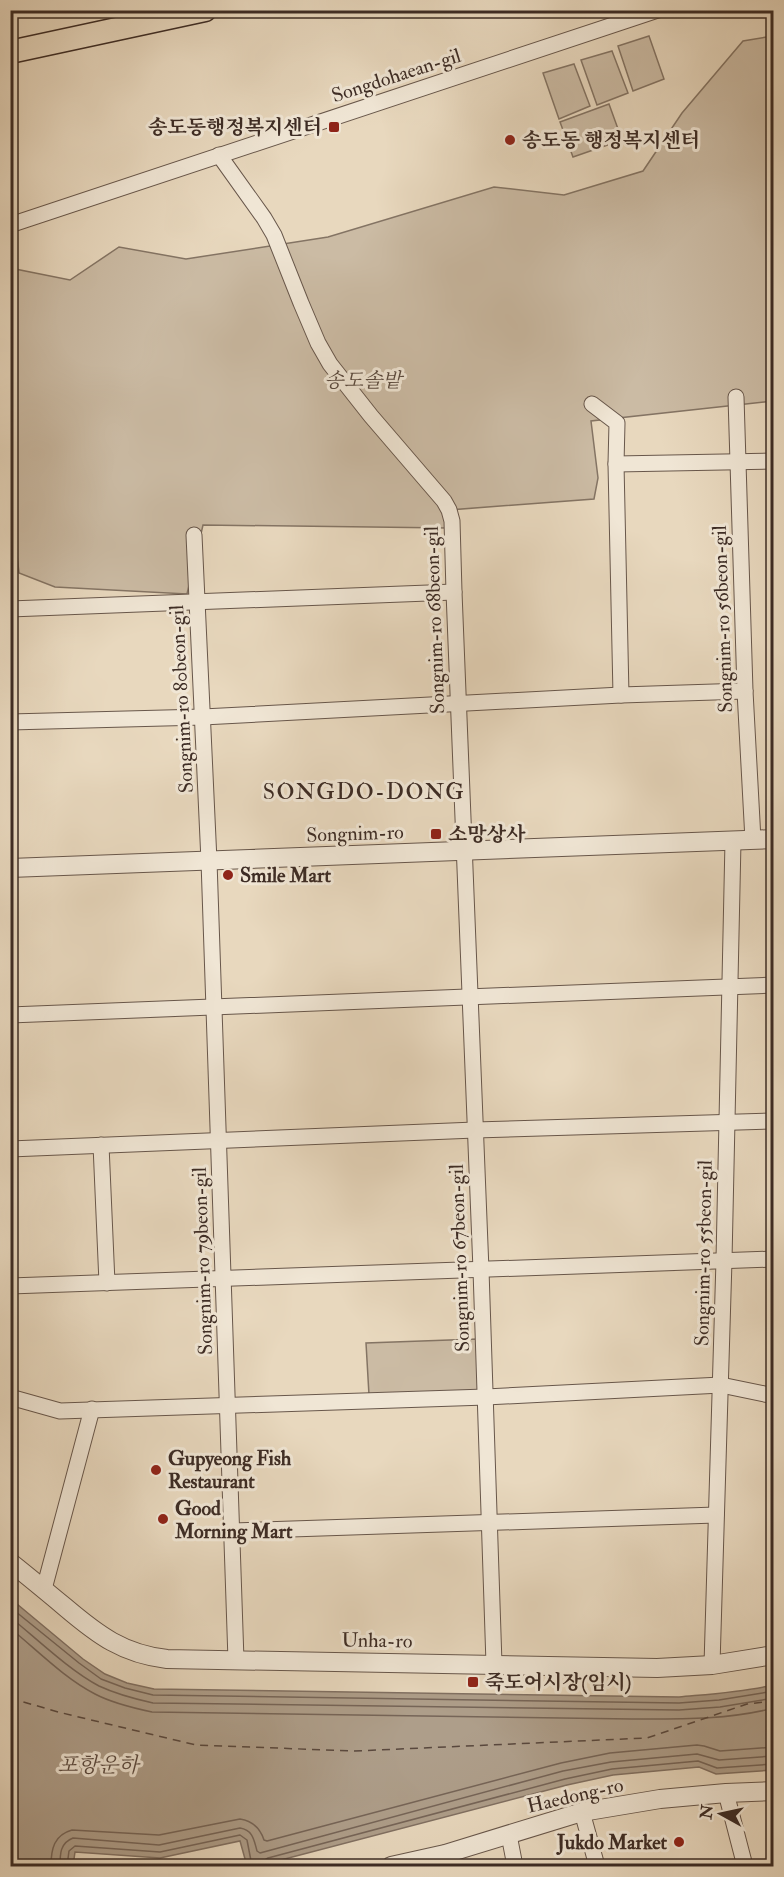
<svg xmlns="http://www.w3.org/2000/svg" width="784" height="1877" font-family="'IM FELL Double Pica','Noto Serif KR',serif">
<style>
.green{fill:#cbbba4;stroke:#847464;stroke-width:1.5}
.water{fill:#ae9e8a;stroke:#817062;stroke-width:1.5}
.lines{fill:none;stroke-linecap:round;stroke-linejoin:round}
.shore{stroke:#766558;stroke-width:1.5}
.ferry{stroke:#59483e;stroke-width:1.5;stroke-dasharray:8 6;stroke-linecap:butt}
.minor-casing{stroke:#68574b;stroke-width:17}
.tertiary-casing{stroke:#68574b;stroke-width:20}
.primary-casing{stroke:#3d2c25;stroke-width:25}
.minor{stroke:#f0e6d5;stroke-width:15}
.tertiary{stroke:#f0e6d5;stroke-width:18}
.primary{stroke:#e8d8be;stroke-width:22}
.poi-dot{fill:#8f2418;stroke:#f0e6d5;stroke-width:2}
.labels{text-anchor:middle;stroke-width:6;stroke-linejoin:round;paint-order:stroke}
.street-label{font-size:20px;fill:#3d2c25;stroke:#f0e6d5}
.poi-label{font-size:20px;font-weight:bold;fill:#3d2c25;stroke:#f0e6d5;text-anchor:start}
.park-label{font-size:20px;font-style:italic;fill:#59493e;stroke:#f0e6d5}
.water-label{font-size:21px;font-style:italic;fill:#59483e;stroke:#f0e6d5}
.quarter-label{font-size:22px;letter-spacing:1.5px;fill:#3d2c25;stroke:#f0e6d5}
</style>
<rect width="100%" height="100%" fill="#e8d8be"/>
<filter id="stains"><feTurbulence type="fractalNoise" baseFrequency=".00333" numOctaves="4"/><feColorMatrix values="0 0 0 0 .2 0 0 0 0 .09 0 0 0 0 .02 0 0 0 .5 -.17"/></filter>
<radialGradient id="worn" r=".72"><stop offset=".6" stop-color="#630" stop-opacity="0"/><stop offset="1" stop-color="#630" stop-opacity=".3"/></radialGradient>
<g class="green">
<path d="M 649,36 L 664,79 L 633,91 L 618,46 Z"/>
<path d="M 773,36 L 773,401 L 591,421 L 598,478 L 594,499 L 449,510 L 448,528 L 203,525 L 187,594 L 55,587 L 19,573 L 10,491 L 10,268 L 70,280 L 119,247 L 186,259 L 328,237 L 494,187 L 564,195 L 643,171 L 682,113 L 743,41 Z"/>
<path d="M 612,51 L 628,93 L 597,105 L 581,60 Z"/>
<path d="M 574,64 L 590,106 L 559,119 L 543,73 Z"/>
<path d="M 609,104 L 622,140 L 573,157 L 560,122 Z"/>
<path d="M 477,1339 L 478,1391 L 369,1395 L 366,1343 Z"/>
</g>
<path class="water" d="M 11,1599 L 83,1659 L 105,1674 L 127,1683 L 154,1689 L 679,1697 C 711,1694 743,1692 773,1685 L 773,1770 L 716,1774 L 699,1767 L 613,1775 L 567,1785 L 258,1866 L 247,1866 L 240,1841 L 160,1858 L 75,1852 L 73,1866 L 11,1866 Z"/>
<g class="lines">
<g class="shore">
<path d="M 10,1607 L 79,1663 L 101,1679 L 125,1688 L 153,1695 L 679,1703 L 719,1700 L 774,1691"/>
<path d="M 10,1617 C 36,1638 70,1671 99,1686 C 116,1694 135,1699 153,1703 L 679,1710 L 720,1707 L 774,1698"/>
<path d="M 10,1628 C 37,1650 64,1678 95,1694 C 112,1703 133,1708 152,1712 L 632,1719 C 679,1719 728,1720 774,1708"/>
<path d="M 51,1866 C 51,1849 54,1835 72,1830 L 159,1835 L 240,1819 C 253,1821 260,1828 264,1840 L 267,1841 L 561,1763 L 610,1753 L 697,1745 L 704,1746 L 720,1751 L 774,1747"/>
<path d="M 60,1866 C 60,1854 60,1843 73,1838 L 159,1845 L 240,1828 C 253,1830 254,1840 257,1851 L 260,1853 L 563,1771 L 611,1762 L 697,1754 L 719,1760 L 774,1756"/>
<path d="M 67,1866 L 69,1851 L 75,1846 L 160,1852 L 240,1835 L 247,1840 L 252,1866"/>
<path d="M 262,1866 L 263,1861 L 268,1858 L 565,1779 L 612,1769 L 698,1761 L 717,1768 L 774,1764"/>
</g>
<path class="ferry" d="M 10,1698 L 58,1712 L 196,1745 L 354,1751 L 647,1738 L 747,1704 L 774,1701"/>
<defs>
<g id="minor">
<path d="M 219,155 L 264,218 L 274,235 L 301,303 L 318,343 L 330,364 L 371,416 L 444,501 L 449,510 L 452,521 L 454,592 L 481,1270 L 494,1664"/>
<path d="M 10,225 L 658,10"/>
<path d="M 736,397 L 745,691 L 753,840"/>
<path d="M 592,404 L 617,423 L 616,464 L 621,695"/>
<path d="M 616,464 L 774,461"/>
<path d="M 194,535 L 209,861 L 236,1660"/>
<path d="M 10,609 L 454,592"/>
<path d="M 10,722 L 203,717 L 621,695 L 745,691"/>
<path d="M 10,1015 L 774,985"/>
<path d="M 101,1145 L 107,1283"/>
<path d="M 10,1149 L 475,1130 L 774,1121"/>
<path d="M 10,1286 L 774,1259"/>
<path d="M 10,1397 L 60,1411 L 486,1397 L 721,1385 L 774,1396"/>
<path d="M 233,1531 L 716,1515"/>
<path d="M 44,1589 L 92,1409"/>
<path d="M 712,1665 L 724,1260 L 733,841"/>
<path d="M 726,1793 L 745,1866"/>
<path d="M 582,1812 L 597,1866"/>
<path d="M 509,1835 L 515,1866"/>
</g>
<g id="tertiary">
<path d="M 10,868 L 774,839"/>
<path d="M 10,1562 C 29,1577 47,1592 65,1607 C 98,1635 123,1654 167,1659 L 657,1668 L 712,1665 L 774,1655"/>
<path d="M 391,1866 L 445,1854 L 582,1812 L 660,1799 L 726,1793 L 774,1791"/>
</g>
<path id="primary" d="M 10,52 L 205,10"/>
</defs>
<use href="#minor" class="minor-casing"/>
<use href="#tertiary" class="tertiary-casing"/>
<use href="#primary" class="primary-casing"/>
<use href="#minor" class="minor"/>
<use href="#tertiary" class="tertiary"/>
<use href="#primary" class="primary"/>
</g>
<g class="poi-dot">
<rect x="328" y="121" width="12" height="12" rx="3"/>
<circle cx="510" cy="140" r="6"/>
<rect x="430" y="828" width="12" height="12" rx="3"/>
<circle cx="228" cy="875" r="6"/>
<circle cx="156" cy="1470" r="6"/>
<circle cx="163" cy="1519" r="6"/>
<rect x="467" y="1676" width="12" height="12" rx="3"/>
<circle cx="679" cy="1842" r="6"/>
</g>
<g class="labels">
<g class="street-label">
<text transform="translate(396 75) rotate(-18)" y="7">Songdohaean-gil</text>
<text transform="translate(722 619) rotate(-92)" y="7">Songnim-ro 56beon-gil</text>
<text transform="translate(434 620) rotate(-92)" y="7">Songnim-ro 68beon-gil</text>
<text transform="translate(181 699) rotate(-93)" y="7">Songnim-ro 80beon-gil</text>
<text transform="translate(355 833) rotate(-2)" y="7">Songnim-ro</text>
<text transform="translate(703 1253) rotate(-89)" y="7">Songnim-ro 55beon-gil</text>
<text transform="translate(459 1258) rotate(-92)" y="7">Songnim-ro 67beon-gil</text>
<text transform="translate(202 1261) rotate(-92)" y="7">Songnim-ro 79beon-gil</text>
<text transform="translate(377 1640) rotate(1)" y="7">Unha-ro</text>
<text transform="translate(575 1795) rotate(-13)" y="7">Haedong-ro</text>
</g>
<g class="poi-label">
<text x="322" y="134" text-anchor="end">송도동행정복지센터</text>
<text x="522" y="147">송도동 행정복지센터</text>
<text x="448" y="841">소망상사</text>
<text x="240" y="882">Smile Mart</text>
<text x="168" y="1465">Gupyeong Fish<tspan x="168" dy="23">Restaurant</tspan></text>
<text x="175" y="1515">Good<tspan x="175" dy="23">Morning Mart</tspan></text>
<text x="485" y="1689">죽도어시장(임시)</text>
<text x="667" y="1849" text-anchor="end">Jukdo Market</text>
</g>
<g class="park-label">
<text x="363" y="387">송도솔밭</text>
</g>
<g class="water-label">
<text x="98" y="1772">포항운하</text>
</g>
<g class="quarter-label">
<text x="364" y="799">SONGDO-DONG</text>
</g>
</g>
<rect width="784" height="1877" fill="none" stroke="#e8d8be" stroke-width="36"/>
<rect x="12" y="12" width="760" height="1853" fill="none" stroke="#3d2c25" stroke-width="3"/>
<rect x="18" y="18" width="748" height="1841" fill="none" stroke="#3d2c25" stroke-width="1.5"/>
<g transform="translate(721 1814) rotate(278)" stroke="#f0e6d5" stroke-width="4.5" paint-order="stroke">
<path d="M0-4.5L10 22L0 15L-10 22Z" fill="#3d2c25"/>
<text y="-9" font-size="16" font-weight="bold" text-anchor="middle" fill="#3d2c25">N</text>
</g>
<rect width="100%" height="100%" filter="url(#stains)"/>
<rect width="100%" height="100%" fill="url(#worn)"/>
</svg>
